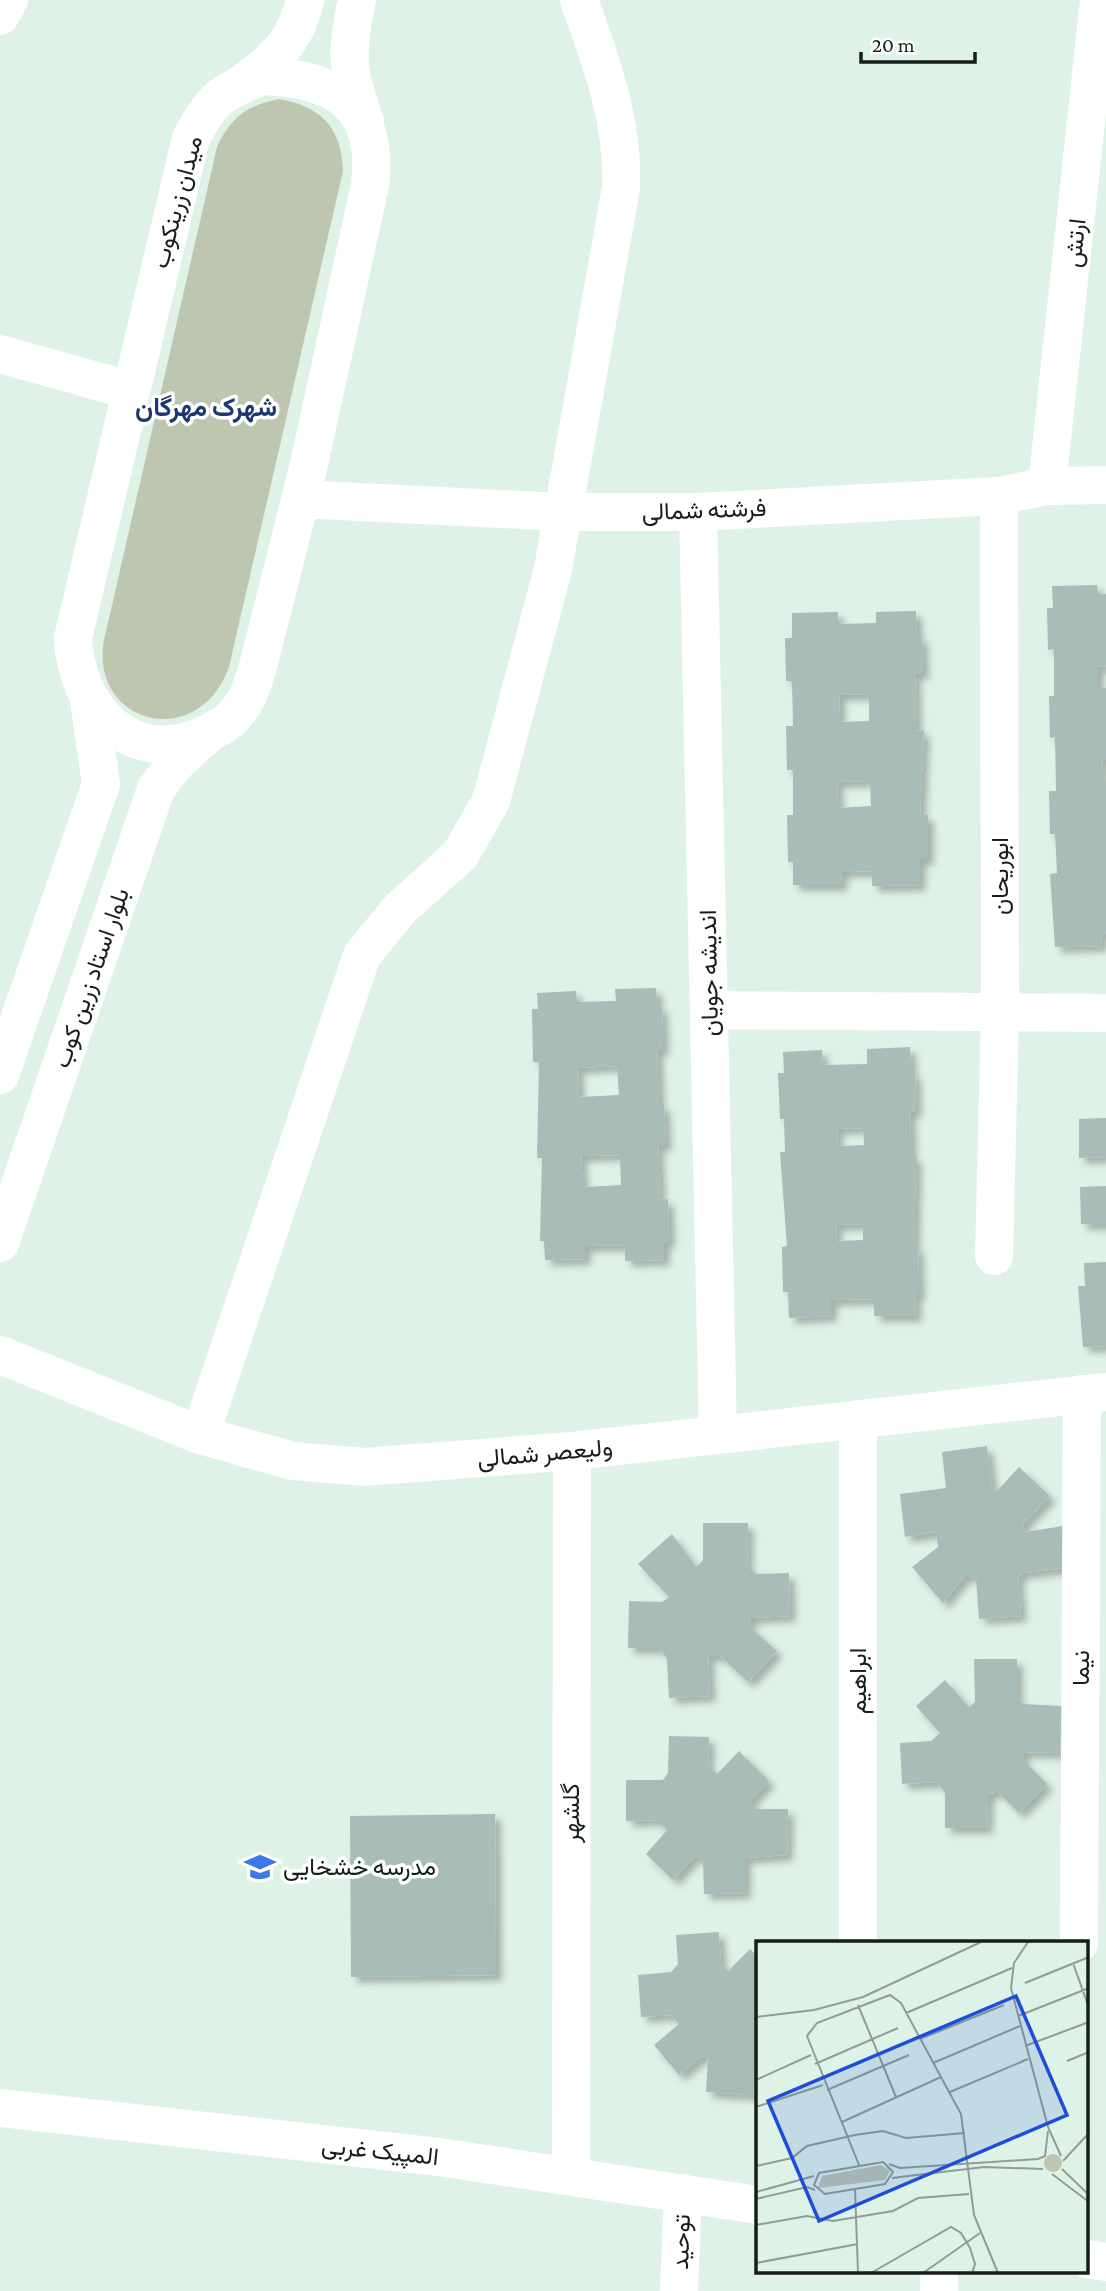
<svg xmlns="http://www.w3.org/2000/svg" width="1106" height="2291" font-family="'Crimson Pro',Vazirmatn,serif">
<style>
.green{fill:#bec6af}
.building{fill:#a8bdb8;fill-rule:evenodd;filter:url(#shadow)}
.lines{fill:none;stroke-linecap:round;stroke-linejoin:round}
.street{stroke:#fff;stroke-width:38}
.secondary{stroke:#fff;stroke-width:38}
.labels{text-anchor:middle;stroke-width:7;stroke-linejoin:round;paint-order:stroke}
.street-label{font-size:24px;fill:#171e1a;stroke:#fff}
.poi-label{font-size:24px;fill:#171e1a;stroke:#fff;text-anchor:start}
.neighbourhood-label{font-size:26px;font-weight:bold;fill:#1c396f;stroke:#fff}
.inset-road{fill:none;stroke:#8f9d95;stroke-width:2}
.view{fill:#1d4ed8;fill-opacity:0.15;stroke:#1d4ed8;stroke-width:3.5}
.inset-edge{fill:none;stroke:#171e1a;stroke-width:3.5}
</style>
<defs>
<filter id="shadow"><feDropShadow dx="6" dy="6" stdDeviation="3.5" flood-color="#0004"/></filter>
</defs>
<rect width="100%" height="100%" fill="#dff2e7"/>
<path class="green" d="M 279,99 C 322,107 341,127 343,171 L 229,667 C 198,753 89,724 104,640 L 217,147 C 230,118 247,105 279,99 Z"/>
<g class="building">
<path d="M 1097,585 L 1098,594 L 1106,594 L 1106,666 L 1098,667 L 1098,688 L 1106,688 L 1106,760 L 1102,760 L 1103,782 L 1106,782 L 1106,935 L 1101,935 L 1102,946 L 1055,947 L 1050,874 L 1057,873 L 1055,834 L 1050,834 L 1049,791 L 1056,791 L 1055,737 L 1050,738 L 1049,696 L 1054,696 L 1054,649 L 1048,650 L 1047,608 L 1053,608 L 1052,586 Z"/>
<path d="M 916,611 L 917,637 L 922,637 L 923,674 L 915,674 L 916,731 L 924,730 L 920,815 L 928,815 L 928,859 L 920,859 L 920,885 L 872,886 L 872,871 L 841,872 L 842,885 L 793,885 L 793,862 L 788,862 L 787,815 L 793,815 L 793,770 L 787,770 L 786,726 L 793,726 L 792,681 L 786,681 L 785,638 L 792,638 L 792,613 L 838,612 L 838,624 L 876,623 L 876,612 ZM 869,694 L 869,721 L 840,722 L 839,695 ZM 870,781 L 871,806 L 838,808 L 837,782 Z"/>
<path d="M 656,988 L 657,1008 L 662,1007 L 663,1050 L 657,1050 L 659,1105 L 664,1105 L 666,1145 L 658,1145 L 660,1200 L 668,1199 L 669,1241 L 664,1243 L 664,1260 L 625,1261 L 625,1245 L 585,1246 L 585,1259 L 545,1260 L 544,1241 L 540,1241 L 542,1158 L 537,1158 L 539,1062 L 533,1062 L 532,1009 L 538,1009 L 537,993 L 576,991 L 577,1002 L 616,1001 L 615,989 ZM 617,1066 L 619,1095 L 579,1097 L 578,1068 ZM 620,1155 L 621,1185 L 583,1187 L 581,1156 Z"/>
<path d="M 910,1047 L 911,1073 L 915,1073 L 916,1111 L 910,1112 L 911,1157 L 916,1156 L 914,1247 L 918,1248 L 919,1295 L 915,1295 L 916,1316 L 874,1316 L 874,1299 L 831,1300 L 831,1316 L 789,1318 L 788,1292 L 783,1292 L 782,1247 L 787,1246 L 780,1152 L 785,1152 L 784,1119 L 780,1119 L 778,1073 L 784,1073 L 783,1052 L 822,1050 L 823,1065 L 867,1064 L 867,1049 ZM 863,1128 L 864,1145 L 838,1146 L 837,1129 ZM 863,1224 L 863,1240 L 837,1241 L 836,1225 Z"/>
<path d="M 1106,1118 L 1106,1157 L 1079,1158 L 1079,1119 Z"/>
<path d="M 1106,1186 L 1106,1224 L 1081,1224 L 1080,1187 Z"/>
<path d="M 1106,1262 L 1106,1346 L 1083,1347 L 1078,1286 L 1085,1286 L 1084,1263 Z"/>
<path d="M 987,1446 L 992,1486 L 997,1491 L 1019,1467 L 1050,1496 L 1023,1524 L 1025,1532 L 1063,1526 L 1065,1568 L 1023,1573 L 1018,1577 L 1021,1616 L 979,1619 L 976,1578 L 966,1575 L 943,1603 L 912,1567 L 938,1547 L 936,1532 L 905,1537 L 900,1494 L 946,1488 L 942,1452 Z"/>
<path d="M 703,1523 L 748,1523 L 747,1565 L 756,1574 L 789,1573 L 790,1616 L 751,1618 L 749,1626 L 777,1651 L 748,1682 L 720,1656 L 708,1656 L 710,1696 L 669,1698 L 667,1659 L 660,1648 L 628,1648 L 629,1601 L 662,1602 L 669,1597 L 638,1564 L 672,1534 L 696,1567 L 703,1560 Z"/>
<path d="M 974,1659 L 1017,1659 L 1017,1697 L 1023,1704 L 1062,1706 L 1060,1753 L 1024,1752 L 1022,1759 L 1047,1784 L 1019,1813 L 997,1791 L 988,1795 L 987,1828 L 945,1828 L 945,1793 L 937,1782 L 902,1784 L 900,1743 L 931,1741 L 940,1733 L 916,1706 L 945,1680 L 969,1707 L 975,1702 Z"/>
<path d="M 669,1736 L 709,1737 L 708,1765 L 717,1774 L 739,1751 L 769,1781 L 749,1802 L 757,1809 L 788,1809 L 787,1855 L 745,1858 L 745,1893 L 704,1894 L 703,1860 L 695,1856 L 673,1880 L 646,1854 L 667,1830 L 657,1820 L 626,1821 L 626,1780 L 663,1780 L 668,1773 Z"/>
<path d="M 495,1814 L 496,1975 L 351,1977 L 350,1816 Z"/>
<path d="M 719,1932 L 721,1963 L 728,1971 L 750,1949 L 758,1957 L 758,2059 L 755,2062 L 753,2095 L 706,2092 L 708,2057 L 702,2056 L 679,2075 L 654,2045 L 679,2024 L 671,2015 L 641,2017 L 638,1975 L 671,1972 L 678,1964 L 676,1935 Z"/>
</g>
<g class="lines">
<g class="street">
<path d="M 0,16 L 9,0"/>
<path d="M 698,512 L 718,1434"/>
<path d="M 710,1010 L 1106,1013"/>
<path d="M 994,1256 L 1000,1012 L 999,496"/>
<path d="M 858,1419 L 858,1943"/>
<path d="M 200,1435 L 362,955 L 400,909 L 460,855 L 491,801 L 553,569 L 621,188 C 624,121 601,62 579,0"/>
<path d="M 1079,1943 L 1082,1394"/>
<path d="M 571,2175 L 572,1451"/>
<path d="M 679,2291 L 683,2193"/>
<path d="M 939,2291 L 939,2272"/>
</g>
<g class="secondary">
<path d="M 357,0 C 346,53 346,70 365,121"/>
<path d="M 263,76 C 337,79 379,104 370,185 L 307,473 L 256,674 C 251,688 247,701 237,712 C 229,724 215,730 202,736 C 129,767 76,707 73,638 L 191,138 C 211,100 222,91 263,76 Z"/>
<path d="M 244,82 C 275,60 297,39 305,0"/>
<path d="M 0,354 L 129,390"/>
<path d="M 1047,486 L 1099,0"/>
<path d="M 300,499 L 562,512 L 698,512 L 999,496 L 1047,486 L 1106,485"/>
<path d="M 0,1075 L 101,784 L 89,701"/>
<path d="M 0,1243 L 156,789 L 174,765 L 207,735"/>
<path d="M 0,1355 L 200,1435 L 293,1461 L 364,1467 L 572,1451 L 1106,1392"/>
<path d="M 0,2108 L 439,2157 L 758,2205"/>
<path d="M 1087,2259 L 1106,2262"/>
</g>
</g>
<defs>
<symbol id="school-bare" viewBox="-9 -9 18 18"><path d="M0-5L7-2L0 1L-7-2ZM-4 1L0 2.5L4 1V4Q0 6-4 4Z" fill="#3c78e7" stroke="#fff" stroke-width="2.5" paint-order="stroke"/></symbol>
</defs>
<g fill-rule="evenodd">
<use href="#school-bare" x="238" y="1845" width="44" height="44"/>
</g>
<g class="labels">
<g class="street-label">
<text transform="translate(177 202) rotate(-75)" y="8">میدان زرینکوب</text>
<text transform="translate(1075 243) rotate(-84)" y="8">ارتش</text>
<text transform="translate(704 510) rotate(-2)" y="8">فرشته شمالی</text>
<text transform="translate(1000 876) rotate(-90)" y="8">ابوریحان</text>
<text transform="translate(709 973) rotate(-91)" y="8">اندیشه جویان</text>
<text transform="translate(91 978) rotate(-71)" y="8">بلوار استاد زرین کوب</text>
<text transform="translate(545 1453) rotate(-5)" y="8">ولیعصر شمالی</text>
<text transform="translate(1081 1668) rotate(-90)" y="8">نیما</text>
<text transform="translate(858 1681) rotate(-90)" y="8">ابراهیم</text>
<text transform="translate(571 1813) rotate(-90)" y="8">گلشهر</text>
<text transform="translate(380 2151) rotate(6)" y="8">المپیک غربی</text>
<text transform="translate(681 2242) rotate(-88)" y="8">توحید</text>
</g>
<g class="poi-label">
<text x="283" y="1875">مدرسه خشخایی</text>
</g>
<g class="neighbourhood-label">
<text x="206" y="416">شهرک مهرگان</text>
</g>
</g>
<g transform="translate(756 1941)">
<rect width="332" height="332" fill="#dff2e7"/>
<path d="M288 222a9 9 0 1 1 18 0a9 9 0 1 1-18 0ZM 125,224 L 134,230 L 129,239 L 62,247 L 66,235 Z" fill="#bec6af"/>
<path class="inset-road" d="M 272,1 L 258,22 L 255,47 L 292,186 L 305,215M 317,22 L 333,67M 269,42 L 333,16M 102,64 L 140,156M 150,72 L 256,27M 262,75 L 333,47M 0,76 L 58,69 L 107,56 L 225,1M 164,98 L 248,64M 269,105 L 333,81M 311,120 L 333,111M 177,122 L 264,85M 59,123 L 142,87M 0,139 L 55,114M 71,149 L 153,114M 194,151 L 272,118M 0,166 L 67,144M 86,181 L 185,136M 307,220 L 333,192M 127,221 L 137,231 L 129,243 L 69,253 L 58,244 L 63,232 ZM 133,223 L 144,227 L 282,218 L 289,215 L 292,190M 103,224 L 51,95 L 61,82 L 134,54 L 145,62 L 205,173 L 218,274 L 242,332M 0,225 L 36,217 L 51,205 L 99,194 L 127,190 L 150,197 L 209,192M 306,228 L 333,254M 296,233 L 333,261M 136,237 L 228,226 L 287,228M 99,248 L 102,332M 0,251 L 58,235M 0,258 L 51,246 L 59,249M 0,284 L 51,275 L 77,280 L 137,270 L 162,257 L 213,253M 0,322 L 102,303M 115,332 L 195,286 L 205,292 L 214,307 L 219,323 L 216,332M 167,332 L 224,292"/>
<path class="view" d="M 260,55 L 311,174 L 63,280 L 12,160 Z"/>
<rect width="332" height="332" class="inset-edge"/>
</g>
<path d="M861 52v10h114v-10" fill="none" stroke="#171e1a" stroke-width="3.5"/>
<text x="872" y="52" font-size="21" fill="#171e1a" stroke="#ffffff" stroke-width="5" paint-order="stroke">20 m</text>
</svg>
